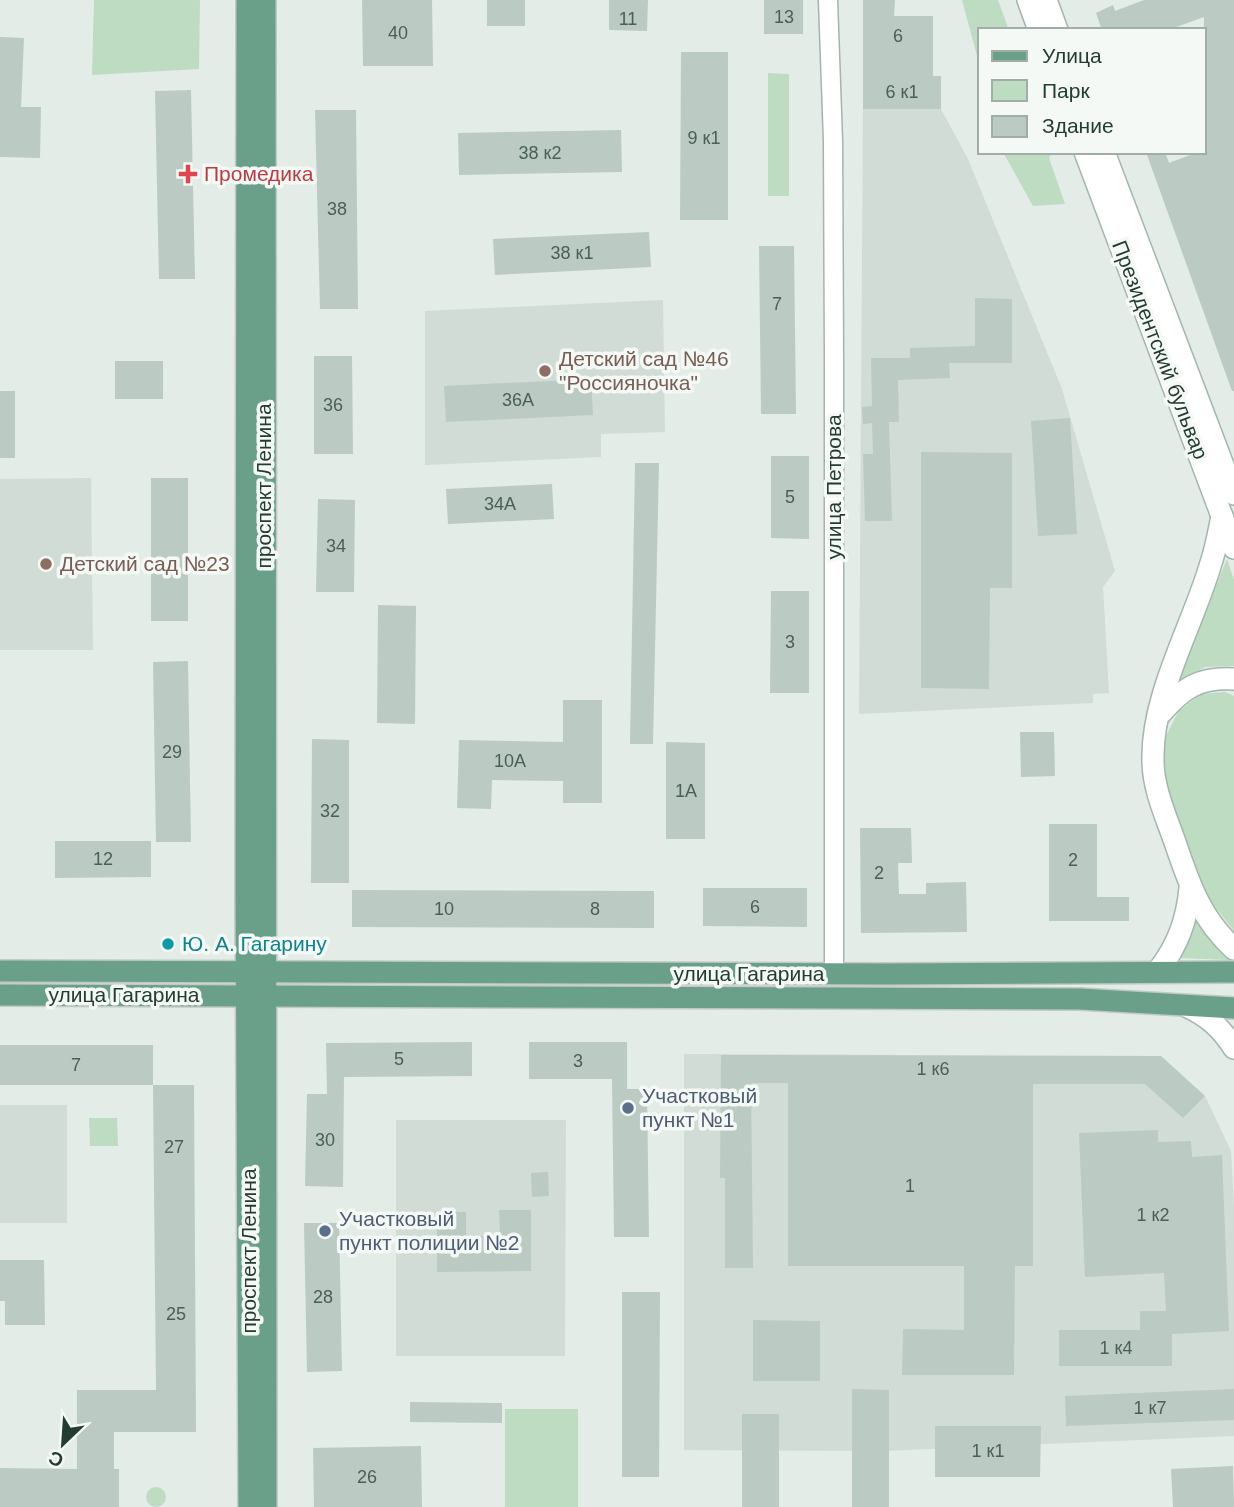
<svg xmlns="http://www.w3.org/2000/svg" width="1234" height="1507" font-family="Helvetica,sans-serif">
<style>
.built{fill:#d1dcd6}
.green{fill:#bddcc1}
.building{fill:#bbcac2}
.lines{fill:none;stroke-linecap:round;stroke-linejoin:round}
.street-casing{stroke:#a6b4ad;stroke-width:21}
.secondary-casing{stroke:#a2b7ad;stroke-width:24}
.primary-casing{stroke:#c2c9c6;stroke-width:24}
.street{stroke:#fff;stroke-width:18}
.secondary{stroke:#fff;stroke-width:21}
.primary{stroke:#6aa08a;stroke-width:21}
.health-dot{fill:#e0444e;stroke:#f4f9f5;stroke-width:2.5}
.education-dot{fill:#8d6e63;stroke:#f4f9f5;stroke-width:2.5}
.culture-dot{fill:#0f9aa8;stroke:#f4f9f5;stroke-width:2.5}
.service-dot{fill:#5c6f8a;stroke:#f4f9f5;stroke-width:2.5}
.labels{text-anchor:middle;stroke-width:7;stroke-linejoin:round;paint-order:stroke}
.number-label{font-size:18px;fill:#4a6056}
.health-label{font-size:21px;fill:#be3a42;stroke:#f4f9f5;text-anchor:start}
.street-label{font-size:21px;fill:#243d32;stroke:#f4f9f5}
.education-label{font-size:21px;fill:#785e54;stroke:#f4f9f5;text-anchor:start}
.culture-label{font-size:21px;fill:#0d838f;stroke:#f4f9f5;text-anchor:start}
.service-label{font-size:21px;fill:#4e5e75;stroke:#f4f9f5;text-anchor:start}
</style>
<rect width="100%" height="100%" fill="#e3ece7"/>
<g class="built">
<path d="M 863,109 L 941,109 L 968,159 L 1062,389 L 1115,571 L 1103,587 L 1109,693 L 1093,694 L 1093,703 L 859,714 Z"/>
<path d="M 663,300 L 665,432 L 601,434 L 601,457 L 425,465 L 425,311 Z"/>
<path d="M 91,478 L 93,650 L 0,650 L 0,479 Z"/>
<path d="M 684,1054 L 1161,1056 L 1205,1096 L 1231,1151 L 1234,1206 L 1234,1436 L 884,1451 L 684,1450 Z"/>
<rect x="0" y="1105" width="67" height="118"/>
<path d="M 396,1120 L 566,1120 L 565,1356 L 396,1356 Z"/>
</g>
<g class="green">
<path d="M 94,0 L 200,0 L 199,69 L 92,75 Z"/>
<path d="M 962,0 L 998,0 L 1009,30 L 980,30 L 980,67 Z"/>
<path d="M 768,73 L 789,74 L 789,196 L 768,196 Z"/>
<path d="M 1003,152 L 1052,152 L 1049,158 L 1065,204 L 1033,206 Z"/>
<path d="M 1227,559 L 1234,580 L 1234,666 L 1205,667 L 1176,684 Z"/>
<path d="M 1225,692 L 1234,696 L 1234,931 L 1198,885 L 1164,778 L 1165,738 L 1178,712 L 1201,694 Z"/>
<path d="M 1195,912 L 1233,957 L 1228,960 L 1180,958 L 1179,953 Z"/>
<path d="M 89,1118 L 117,1118 L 118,1146 L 90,1146 Z"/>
<rect x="505" y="1409" width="73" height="98"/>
<circle cx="156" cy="1497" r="10"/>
</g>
<g class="building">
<path d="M 362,0 L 432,0 L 433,66 L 363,66 Z"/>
<rect x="487" y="0" width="38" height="26"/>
<path d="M 609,0 L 648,0 L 647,31 L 609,30 Z"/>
<rect x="764" y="0" width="39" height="34"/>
<path d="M 863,0 L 895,0 L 894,16 L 933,16 L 933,76 L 941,76 L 941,109 L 863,109 Z"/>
<path d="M 1144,0 L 1234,0 L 1234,391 L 1232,391 L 1146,152 L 1165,152 L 1169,163 L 1198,152 L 1204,152 L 1204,17 L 1168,30 L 1102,30 L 1096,13 L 1113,5 L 1115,11 Z"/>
<path d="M 0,37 L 24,38 L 21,107 L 41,107 L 40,158 L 0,157 Z"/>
<path d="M 681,52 L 728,52 L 728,220 L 680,220 Z"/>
<path d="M 191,90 L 195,279 L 159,279 L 155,91 Z"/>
<path d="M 315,110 L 356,110 L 358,309 L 320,309 Z"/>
<path d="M 621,130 L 622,172 L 459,175 L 458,133 Z"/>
<path d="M 649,232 L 651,267 L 495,275 L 493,239 Z"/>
<path d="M 759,246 L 794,246 L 796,414 L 761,414 Z"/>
<path d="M 975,298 L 1012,299 L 1012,363 L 949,363 L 950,378 L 898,380 L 899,422 L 889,422 L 892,521 L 865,521 L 863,454 L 873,454 L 872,423 L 863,424 L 862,407 L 872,406 L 871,358 L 910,358 L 910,348 L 975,346 Z"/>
<path d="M 314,356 L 352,356 L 353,454 L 314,454 Z"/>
<rect x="115" y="361" width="48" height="38"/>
<path d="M 591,379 L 593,415 L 446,422 L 444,386 Z"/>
<rect x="0" y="391" width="15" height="67"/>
<path d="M 1070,418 L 1077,534 L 1038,536 L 1031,421 Z"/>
<path d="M 921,452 L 1012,453 L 1012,588 L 990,588 L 989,689 L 921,688 Z"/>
<path d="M 771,456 L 809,456 L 809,539 L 771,538 Z"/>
<path d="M 635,463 L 659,463 L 653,744 L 630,744 Z"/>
<rect x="151" y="478" width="37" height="143"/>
<path d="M 552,484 L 554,519 L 448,524 L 446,489 Z"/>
<path d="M 318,499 L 355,500 L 354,592 L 316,592 Z"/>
<path d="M 771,591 L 809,591 L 809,693 L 770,693 Z"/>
<path d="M 378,605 L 416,606 L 415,724 L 377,723 Z"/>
<path d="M 188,661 L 191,842 L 156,842 L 153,662 Z"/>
<path d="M 563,700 L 602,700 L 602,803 L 563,803 L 563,781 L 492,780 L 491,809 L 457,808 L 459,740 L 563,742 Z"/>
<path d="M 1020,732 L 1054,732 L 1055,776 L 1021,777 Z"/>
<path d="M 312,739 L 349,740 L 349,883 L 311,883 Z"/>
<path d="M 666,742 L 705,743 L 705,839 L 666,839 Z"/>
<path d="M 1049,824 L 1097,824 L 1097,897 L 1129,897 L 1129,921 L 1049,921 Z"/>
<path d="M 860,828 L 911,828 L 912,863 L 898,863 L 899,894 L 926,894 L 926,883 L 966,882 L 967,932 L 861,933 Z"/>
<path d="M 55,841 L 151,841 L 151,877 L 55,878 Z"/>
<path d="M 703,888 L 807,888 L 807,927 L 703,926 Z"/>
<path d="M 352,890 L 654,891 L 654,928 L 352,927 Z"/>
<path d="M 472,1042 L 472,1076 L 344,1077 L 343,1187 L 305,1186 L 307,1094 L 327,1094 L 326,1043 Z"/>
<path d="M 529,1042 L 627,1042 L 627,1089 L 647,1089 L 649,1237 L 614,1237 L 612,1079 L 529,1079 Z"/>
<rect x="0" y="1045" width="153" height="40"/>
<path d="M 721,1055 L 1161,1056 L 1205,1096 L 1183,1118 L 1145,1084 L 1033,1084 L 1033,1266 L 1015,1266 L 1014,1375 L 902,1375 L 903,1329 L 964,1330 L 964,1266 L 788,1266 L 788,1083 L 751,1083 L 753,1268 L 725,1268 L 725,1178 L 720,1178 Z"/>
<path d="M 153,1085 L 194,1085 L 196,1432 L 114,1432 L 114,1469 L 119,1469 L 119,1507 L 0,1507 L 0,1468 L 77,1469 L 77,1390 L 156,1390 Z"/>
<path d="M 1158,1130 L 1158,1142 L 1191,1141 L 1192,1157 L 1222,1155 L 1229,1331 L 1172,1334 L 1172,1366 L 1059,1366 L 1059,1330 L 1140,1330 L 1140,1311 L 1166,1311 L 1164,1273 L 1085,1277 L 1079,1133 Z"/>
<path d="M 548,1172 L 549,1196 L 532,1197 L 531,1173 Z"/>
<path d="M 499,1210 L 531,1210 L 531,1271 L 437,1272 L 437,1212 L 466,1212 L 466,1236 L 500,1236 Z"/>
<path d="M 304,1223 L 339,1223 L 342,1371 L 307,1372 Z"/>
<path d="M 0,1260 L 44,1260 L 45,1325 L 5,1325 L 5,1301 L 0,1301 Z"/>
<path d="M 622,1292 L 660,1292 L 659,1477 L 622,1477 Z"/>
<path d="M 753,1320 L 820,1321 L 820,1381 L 753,1381 Z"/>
<path d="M 852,1389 L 889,1390 L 889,1507 L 852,1507 Z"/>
<path d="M 1234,1389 L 1234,1420 L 1066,1426 L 1065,1396 Z"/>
<path d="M 410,1402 L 502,1403 L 502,1423 L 410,1422 Z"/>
<rect x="742" y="1414" width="37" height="93"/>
<path d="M 935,1426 L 1041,1426 L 1040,1477 L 935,1477 Z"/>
<path d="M 421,1446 L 422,1507 L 314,1507 L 313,1448 Z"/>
<path d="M 1233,1466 L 1234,1507 L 1173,1507 L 1171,1469 Z"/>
</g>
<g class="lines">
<defs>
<path id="street" d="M 828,0 L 833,141 L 834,358 L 834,974"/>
<g id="secondary">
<path d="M 1028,0 L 1039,30"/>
<path d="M 1046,0 L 1057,30"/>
<path d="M 1085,152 L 1234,548"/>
<path d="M 1104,152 L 1234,494"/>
<path d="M 1222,516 C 1219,532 1216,548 1211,563 C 1193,625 1151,696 1153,761 C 1153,790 1168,821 1177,848 C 1191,889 1202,919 1234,949"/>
<path d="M 1161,713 C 1183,688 1199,677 1234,679"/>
<path d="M 1158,971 C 1178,945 1187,920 1190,888"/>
<path d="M 1186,1006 C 1208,1016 1221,1028 1234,1048"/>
</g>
<g id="primary">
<path d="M 247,0 L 246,891 L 249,1507"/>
<path d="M 265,0 L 266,1507"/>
<path d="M 0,971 L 886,974 L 1234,972"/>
<path d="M 0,995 L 1080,999 L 1234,1008"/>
</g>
</defs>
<use href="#street" class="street-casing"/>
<use href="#secondary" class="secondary-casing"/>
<use href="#primary" class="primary-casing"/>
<use href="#street" class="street"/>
<use href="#secondary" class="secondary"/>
<use href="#primary" class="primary"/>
</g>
<path class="health-dot" d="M184.5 163.5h7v7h7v7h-7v7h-7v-7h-7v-7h7z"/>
<g class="education-dot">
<circle cx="545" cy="371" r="7"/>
<circle cx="46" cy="564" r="7"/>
</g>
<circle class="culture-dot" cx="168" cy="944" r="7"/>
<g class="service-dot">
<circle cx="628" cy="1108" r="7"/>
<circle cx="325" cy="1231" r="7"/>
</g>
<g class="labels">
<g class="number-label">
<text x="784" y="23">13</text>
<text x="628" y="25">11</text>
<text x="398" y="39">40</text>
<text x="898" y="42">6</text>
<text x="902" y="98">6 к1</text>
<text x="704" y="144">9 к1</text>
<text x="540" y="159">38 к2</text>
<text x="337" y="215">38</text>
<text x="572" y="259">38 к1</text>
<text x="777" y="310">7</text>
<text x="518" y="406">36А</text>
<text x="333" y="411">36</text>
<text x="790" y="503">5</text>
<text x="500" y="510">34А</text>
<text x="336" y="552">34</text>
<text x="790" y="648">3</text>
<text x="172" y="758">29</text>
<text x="510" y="767">10А</text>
<text x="686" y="797">1А</text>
<text x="330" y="817">32</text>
<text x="103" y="865">12</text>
<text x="1073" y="866">2</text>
<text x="879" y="879">2</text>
<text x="755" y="913">6</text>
<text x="444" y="915">10</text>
<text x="595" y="915">8</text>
<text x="399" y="1065">5</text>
<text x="578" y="1067">3</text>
<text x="76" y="1071">7</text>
<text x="933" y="1075">1 к6</text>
<text x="325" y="1146">30</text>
<text x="174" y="1153">27</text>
<text x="910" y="1192">1</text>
<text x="1153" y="1221">1 к2</text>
<text x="323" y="1303">28</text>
<text x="176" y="1320">25</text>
<text x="1116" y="1354">1 к4</text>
<text x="1150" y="1414">1 к7</text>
<text x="988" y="1457">1 к1</text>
<text x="367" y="1483">26</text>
</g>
<g class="health-label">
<text x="204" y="181">Промедика</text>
</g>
<g class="street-label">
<text transform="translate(1160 350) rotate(69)" y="7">Президентский бульвар</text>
<text transform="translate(264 486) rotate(-90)" y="7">проспект Ленина</text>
<text transform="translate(834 487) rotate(-90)" y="7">улица Петрова</text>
<text x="749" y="981">улица Гагарина</text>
<text x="124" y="1002">улица Гагарина</text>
<text transform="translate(249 1251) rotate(-90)" y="7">проспект Ленина</text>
</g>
<g class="education-label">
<text x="559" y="366">Детский сад №46<tspan x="559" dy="24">"Россияночка"</tspan></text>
<text x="60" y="571">Детский сад №23</text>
</g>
<g class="culture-label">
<text x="182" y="951">Ю. А. Гагарину</text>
</g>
<g class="service-label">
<text x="642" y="1103">Участковый<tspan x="642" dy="24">пункт №1</tspan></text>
<text x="339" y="1226">Участковый<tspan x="339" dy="24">пункт полиции №2</tspan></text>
</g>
</g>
<rect x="978" y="28" width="228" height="126" fill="#f4f9f5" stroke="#a1aea7" stroke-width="2"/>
<rect x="992" y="51" width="35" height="10" fill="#6aa08a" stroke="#a1aea7" stroke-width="2"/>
<text x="1042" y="63" font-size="21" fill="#243d32">Улица</text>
<rect x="992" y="80" width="35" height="21" fill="#bddcc1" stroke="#a1aea7" stroke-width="2"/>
<text x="1042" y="98" font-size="21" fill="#243d32">Парк</text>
<rect x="992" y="116" width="35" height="21" fill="#bbcac2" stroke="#a1aea7" stroke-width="2"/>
<text x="1042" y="133" font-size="21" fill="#243d32">Здание</text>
<g transform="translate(63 1444) rotate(205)" stroke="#f4f9f5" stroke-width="5" paint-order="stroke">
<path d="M0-5L12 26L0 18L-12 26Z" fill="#243d32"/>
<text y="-10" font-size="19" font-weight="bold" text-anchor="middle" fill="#243d32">С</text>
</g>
</svg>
